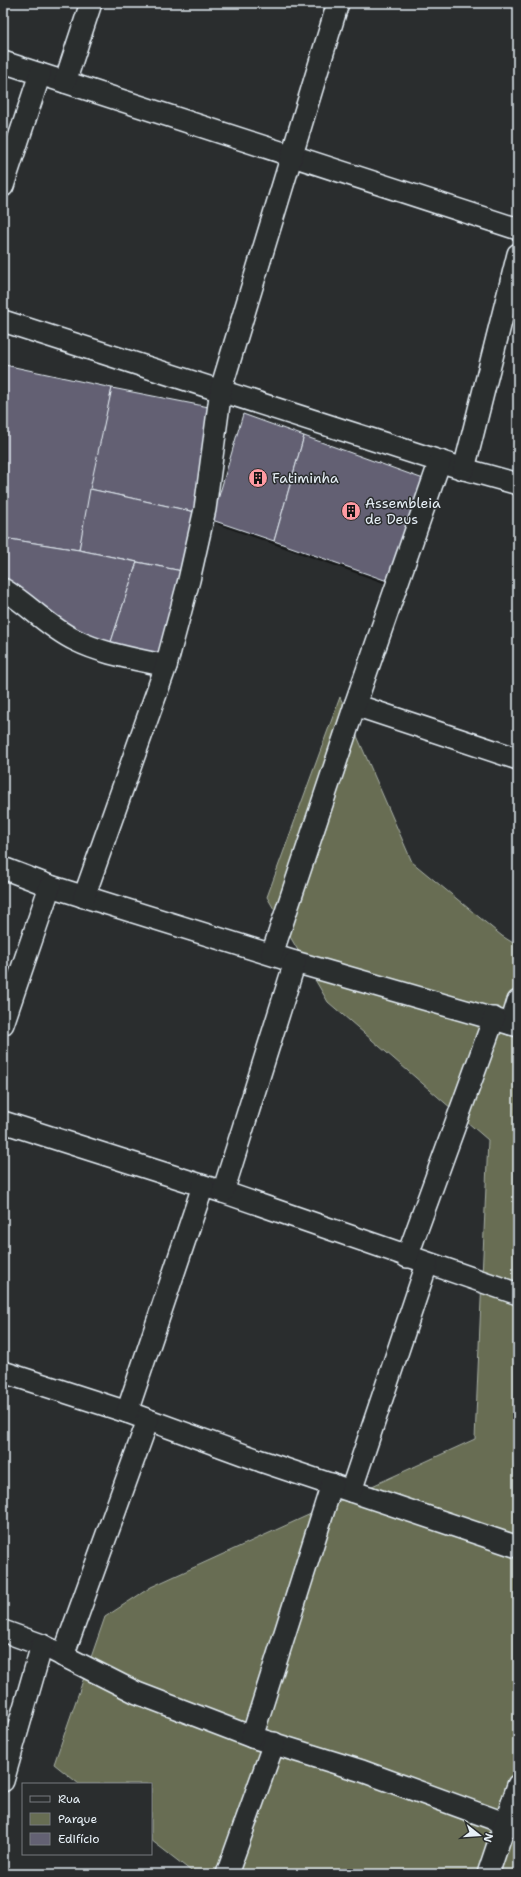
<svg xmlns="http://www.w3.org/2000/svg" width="521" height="1877" font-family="'Shantell Sans',sans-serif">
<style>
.green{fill:#676d53;stroke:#a8afa6}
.shadow{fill:#0007}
.building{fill:#636173;stroke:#e8f1f8}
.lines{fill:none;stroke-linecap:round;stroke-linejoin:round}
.street-casing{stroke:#e8f1f8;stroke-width:24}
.street{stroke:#2a2d2e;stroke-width:21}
.labels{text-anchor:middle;stroke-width:3;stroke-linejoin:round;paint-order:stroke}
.poi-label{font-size:14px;fill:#e8f1f8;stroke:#2a2d2e;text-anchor:start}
</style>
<rect width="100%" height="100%" fill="#2a2d2e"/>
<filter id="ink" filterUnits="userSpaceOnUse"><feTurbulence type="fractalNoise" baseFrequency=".025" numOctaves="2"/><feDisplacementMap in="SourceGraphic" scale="8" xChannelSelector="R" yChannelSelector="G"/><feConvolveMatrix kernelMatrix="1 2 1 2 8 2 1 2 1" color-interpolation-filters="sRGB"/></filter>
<g filter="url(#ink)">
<path class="green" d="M 340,697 L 412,862 L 502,936 L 518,946 L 518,1874 L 195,1874 L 151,1840 L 151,1784 L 79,1784 L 54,1764 L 105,1617 L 151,1587 L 475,1439 L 488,1140 L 328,1002 L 267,897 Z"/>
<g class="shadow">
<path d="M 3,379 L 214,409 L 171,667 L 122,655 Z"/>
<path d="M 429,482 L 398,588 L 219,525 L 213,520 Z"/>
</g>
<g class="building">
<path d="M 5,365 L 112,388 L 79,550 L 3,538 L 3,375 Z"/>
<path d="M 112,388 L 214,408 L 195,512 L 90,489 Z"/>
<path d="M 243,414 L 304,436 L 274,541 L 212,520 Z"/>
<path d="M 304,436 L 429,481 L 393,583 L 274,541 Z"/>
<path d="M 90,489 L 195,512 L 182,571 L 79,550 Z"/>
<path d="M 3,538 L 79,550 L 137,562 L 110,645 L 70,630 L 17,586 L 3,579 Z"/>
<path d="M 137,562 L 182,571 L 161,657 L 110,645 Z"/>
</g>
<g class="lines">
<defs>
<g id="street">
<path d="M 3,62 L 518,229"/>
<path d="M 65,82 L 91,3"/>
<path d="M 3,186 L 40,74"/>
<path d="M 3,321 L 464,469 L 518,484"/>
<path d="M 464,469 L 518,254"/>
<path d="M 3,589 C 28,604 48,627 75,640 C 103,654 136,659 166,666"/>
<path d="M 355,705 L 518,759"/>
<path d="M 3,868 L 50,886 L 295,962 L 518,1026"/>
<path d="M 84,897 L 166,666 L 189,580 L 205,509 L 221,389 L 338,3"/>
<path d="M 272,954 L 355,705 L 440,461"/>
<path d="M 3,1024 L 50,886"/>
<path d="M 511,1024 L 518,1001"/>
<path d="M 3,1122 L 223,1192 L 518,1294"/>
<path d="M 223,1192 L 295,962"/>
<path d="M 407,1257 L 494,1018"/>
<path d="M 3,1372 L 127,1412 L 261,1461 L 518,1547"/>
<path d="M 127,1412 L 203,1186"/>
<path d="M 351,1491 L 427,1264"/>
<path d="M 3,1631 L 42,1645 L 137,1693 L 252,1737 L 362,1771 L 518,1828"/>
<path d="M 63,1656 L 148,1420"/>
<path d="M 252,1737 L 332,1484"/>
<path d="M 3,1781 L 42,1645"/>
<path d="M 227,1874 L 274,1743"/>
<path d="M 488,1874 L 518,1785"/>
</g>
</defs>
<use href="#street" class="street-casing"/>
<use href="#street" class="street"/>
</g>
</g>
<defs>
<symbol id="building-disc" viewBox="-11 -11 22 22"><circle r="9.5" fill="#ff9aa2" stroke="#2a2d2e"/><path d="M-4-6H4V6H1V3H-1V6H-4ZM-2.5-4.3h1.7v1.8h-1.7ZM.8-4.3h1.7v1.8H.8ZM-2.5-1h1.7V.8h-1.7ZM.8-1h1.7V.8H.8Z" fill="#111"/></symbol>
</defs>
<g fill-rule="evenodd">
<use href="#building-disc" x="247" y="467" width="22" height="22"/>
<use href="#building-disc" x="340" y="500" width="22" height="22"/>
</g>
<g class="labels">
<g class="poi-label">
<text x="272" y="483">Fatiminha</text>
<text x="365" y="508">Assembleia<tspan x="365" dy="16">de Deus</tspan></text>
</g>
</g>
<rect width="521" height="1877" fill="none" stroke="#2a2d2e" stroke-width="16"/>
<rect x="8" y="8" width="505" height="1861" fill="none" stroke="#e8f1f8" stroke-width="1.5" filter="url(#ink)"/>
<rect x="22" y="1783" width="130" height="72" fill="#2a2d2e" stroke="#767b7f"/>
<rect x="30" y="1796" width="20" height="6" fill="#2a2d2e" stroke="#767b7f"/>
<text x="58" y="1803" font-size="12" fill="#e8f1f8">Rua</text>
<rect x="30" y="1813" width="20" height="12" fill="#676d53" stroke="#767b7f"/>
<text x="58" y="1823" font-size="12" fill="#e8f1f8">Parque</text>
<rect x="30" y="1833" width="20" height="12" fill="#636173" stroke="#767b7f"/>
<text x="58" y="1843" font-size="12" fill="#e8f1f8">Edifício</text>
<g transform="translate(479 1835) rotate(107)" stroke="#2a2d2e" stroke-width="3" paint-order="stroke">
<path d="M0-3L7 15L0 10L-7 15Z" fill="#e8f1f8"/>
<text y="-6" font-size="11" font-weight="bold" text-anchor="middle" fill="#e8f1f8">N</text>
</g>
</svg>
